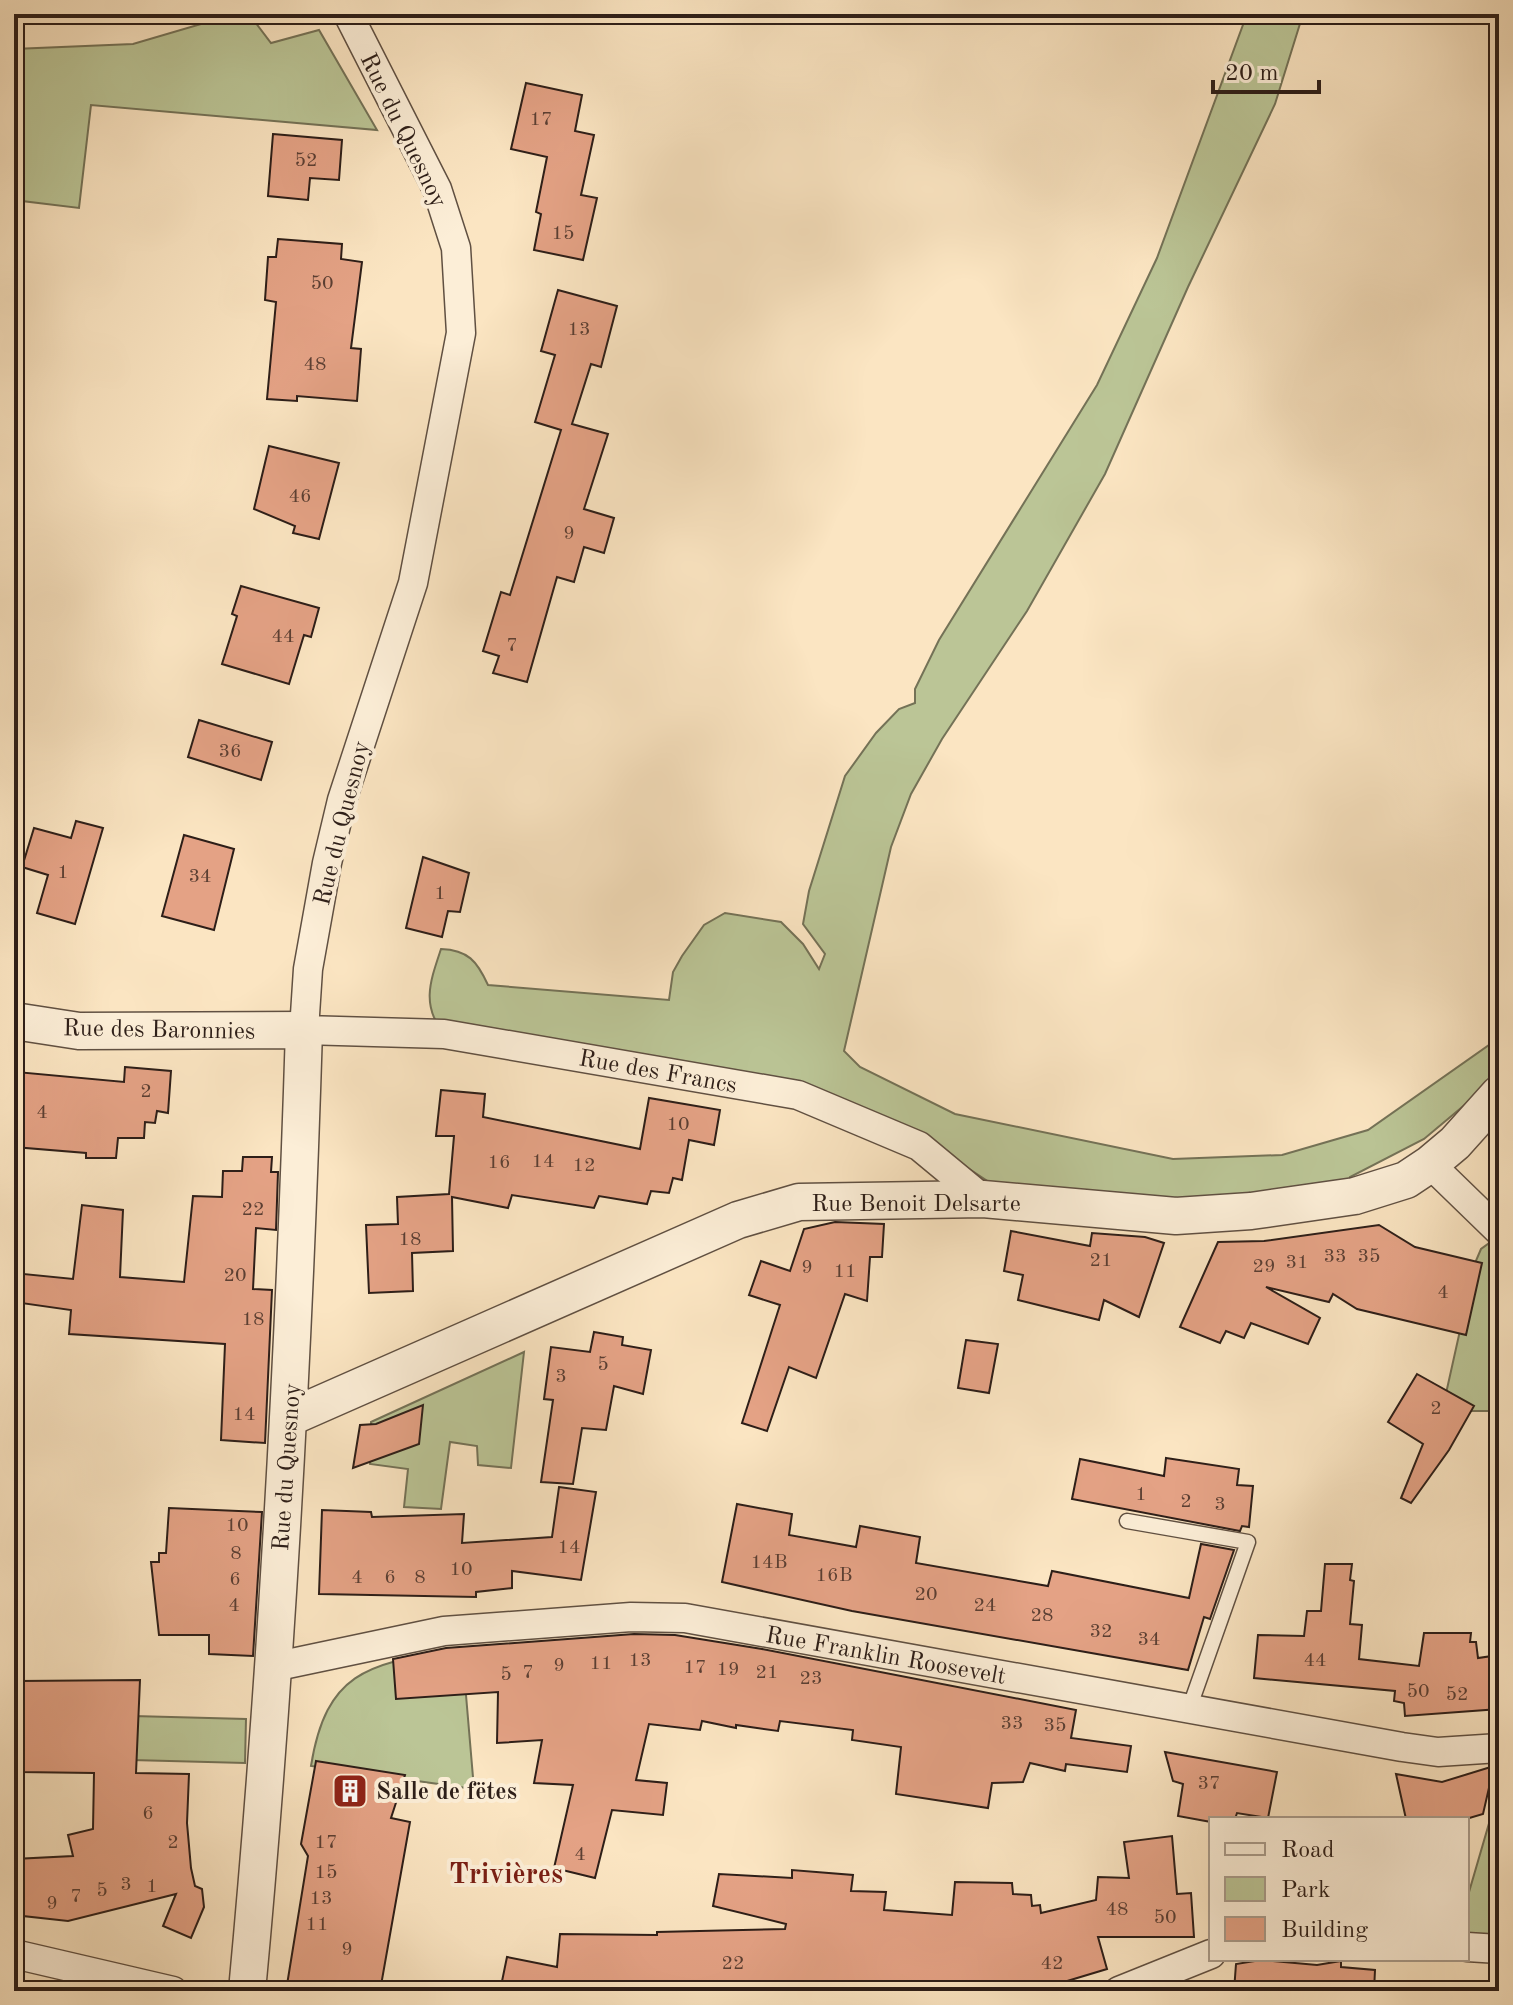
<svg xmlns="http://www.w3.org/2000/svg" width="1513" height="2005" font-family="'Old Standard TT',serif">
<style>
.green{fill:#bbc596;stroke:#747257;stroke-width:2}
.building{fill:#e4a285;stroke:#2d1e18;stroke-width:2}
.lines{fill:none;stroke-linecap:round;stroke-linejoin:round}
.service-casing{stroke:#605042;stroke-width:17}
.minor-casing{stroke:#605042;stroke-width:31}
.tertiary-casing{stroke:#605042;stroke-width:39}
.service{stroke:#fceed7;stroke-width:14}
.minor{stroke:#fceed7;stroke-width:28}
.tertiary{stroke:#fceed7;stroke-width:36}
.labels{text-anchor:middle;stroke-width:8;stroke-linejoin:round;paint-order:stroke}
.number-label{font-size:20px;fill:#5b3f33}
.street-label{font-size:24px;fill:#2d1e18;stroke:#fceed7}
.poi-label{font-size:24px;font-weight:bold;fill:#2d1e18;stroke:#fceed7;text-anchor:start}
.quarter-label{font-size:28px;font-weight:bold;fill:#7a1f14;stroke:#fceed7}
</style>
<rect width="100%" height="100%" fill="#fbe5c2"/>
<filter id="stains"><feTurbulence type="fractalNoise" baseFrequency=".0025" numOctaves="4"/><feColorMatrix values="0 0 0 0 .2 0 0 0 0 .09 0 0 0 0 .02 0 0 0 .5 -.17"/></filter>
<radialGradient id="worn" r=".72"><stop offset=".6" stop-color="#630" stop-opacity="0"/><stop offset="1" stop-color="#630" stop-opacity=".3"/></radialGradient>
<g class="green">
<path d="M 235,14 L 249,14 L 271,43 L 319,30 L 377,130 L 91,105 L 79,208 L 14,200 L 14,49 L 133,44 Z"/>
<path d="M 1247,14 L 1303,14 L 1275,104 L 1188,287 L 1105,474 L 1027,611 L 942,739 L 911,794 L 891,847 L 844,1051 L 860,1067 L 955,1114 L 1173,1159 L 1282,1155 L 1368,1130 L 1499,1038 L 1499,1094 L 1473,1098 L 1424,1139 L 1350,1177 L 1355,1196 L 1282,1208 L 989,1182 L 901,1124 L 444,1034 C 421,1005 430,982 441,949 C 468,950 477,961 488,985 L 669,1000 L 673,972 L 682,956 L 704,925 L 725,913 L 781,922 L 803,944 L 819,969 L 825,954 L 803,924 L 809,891 L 845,776 L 876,733 L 899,709 L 915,703 L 915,689 L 939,640 L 1097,385 L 1157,258 Z"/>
<path d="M 1499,1236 L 1499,1411 L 1467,1411 L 1445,1398 L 1475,1263 L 1481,1249 Z"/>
<path d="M 524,1352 L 511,1468 L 478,1465 L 477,1446 L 450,1442 L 441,1509 L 404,1507 L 408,1469 L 370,1464 L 371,1422 Z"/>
<path d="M 462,1648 L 474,1789 L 311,1766 C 327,1666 374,1664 462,1648 Z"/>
<path d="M 133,1716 L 246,1719 L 245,1763 L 132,1760 Z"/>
<path d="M 1499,1789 L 1499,1949 L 1467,1944 L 1467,1899 Z"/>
</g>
<g class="building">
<path d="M 526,83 L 582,95 L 575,131 L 594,135 L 581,195 L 597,198 L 583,260 L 534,250 L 541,214 L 536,212 L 547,157 L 511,149 Z"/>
<path d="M 273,134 L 342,140 L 339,180 L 310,178 L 308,200 L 268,196 Z"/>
<path d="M 278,239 L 342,244 L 341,259 L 362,262 L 351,348 L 361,349 L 357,401 L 297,396 L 297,401 L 267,399 L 276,302 L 265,300 L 268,257 L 276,257 Z"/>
<path d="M 558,290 L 617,306 L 601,367 L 591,364 L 572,424 L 608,434 L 584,509 L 614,518 L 604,553 L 584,547 L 574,582 L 557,577 L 527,682 L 493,673 L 499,656 L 483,651 L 501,592 L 510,595 L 561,430 L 535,422 L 555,355 L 541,351 Z"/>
<path d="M 269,446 L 339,463 L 319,539 L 293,533 L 295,526 L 254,509 Z"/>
<path d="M 241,586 L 319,608 L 311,637 L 304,635 L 289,684 L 222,664 L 237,616 L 232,614 Z"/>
<path d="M 199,720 L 272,742 L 261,780 L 188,757 Z"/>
<path d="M 76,821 L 103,828 L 75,924 L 37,913 L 48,875 L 22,867 L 34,828 L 71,838 Z"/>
<path d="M 184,835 L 234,849 L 214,930 L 162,916 Z"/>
<path d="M 423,857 L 469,873 L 460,912 L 448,911 L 442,937 L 406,928 Z"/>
<path d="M 125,1067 L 171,1071 L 168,1113 L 157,1111 L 155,1123 L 145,1122 L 144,1138 L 118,1138 L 116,1158 L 86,1158 L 86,1153 L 14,1147 L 17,1072 L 124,1082 Z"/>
<path d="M 441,1090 L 485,1094 L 483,1117 L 640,1149 L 649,1098 L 720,1110 L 714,1145 L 689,1140 L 682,1180 L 673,1178 L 669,1193 L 651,1191 L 647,1204 L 599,1196 L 594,1208 L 512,1195 L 508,1208 L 452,1197 L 453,1251 L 412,1253 L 413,1291 L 369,1293 L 366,1225 L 398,1224 L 397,1197 L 449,1194 L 454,1136 L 436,1136 Z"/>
<path d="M 243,1157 L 272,1157 L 271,1172 L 278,1172 L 276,1230 L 256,1228 L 253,1289 L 272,1290 L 265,1443 L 221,1440 L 225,1344 L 69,1334 L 71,1310 L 14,1302 L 14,1273 L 73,1279 L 82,1205 L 123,1210 L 120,1277 L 184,1282 L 193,1196 L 222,1197 L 223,1171 L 242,1171 Z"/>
<path d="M 835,1222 L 884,1224 L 882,1257 L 870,1257 L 867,1301 L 845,1294 L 816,1378 L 789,1367 L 767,1431 L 742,1423 L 780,1305 L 749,1295 L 761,1261 L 790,1271 L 804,1229 Z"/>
<path d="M 1379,1225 L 1415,1247 L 1482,1263 L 1466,1335 L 1357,1309 L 1333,1294 L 1329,1302 L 1266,1287 L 1320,1318 L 1308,1344 L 1251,1323 L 1244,1338 L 1226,1331 L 1220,1343 L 1180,1327 L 1218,1242 L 1264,1241 Z"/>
<path d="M 1011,1231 L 1090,1246 L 1092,1233 L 1145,1237 L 1164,1243 L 1139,1317 L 1104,1300 L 1099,1320 L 1018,1300 L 1023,1275 L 1004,1271 Z"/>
<path d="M 594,1332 L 623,1337 L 622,1345 L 651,1350 L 643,1394 L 614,1386 L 606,1430 L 582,1428 L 573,1484 L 541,1482 L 553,1400 L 544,1399 L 551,1347 L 590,1352 Z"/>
<path d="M 966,1340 L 998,1344 L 989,1393 L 958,1388 Z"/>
<path d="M 1417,1374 L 1474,1406 L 1449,1450 L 1411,1503 L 1401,1498 L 1423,1444 L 1388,1422 Z"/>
<path d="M 423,1405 L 419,1444 L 353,1468 L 360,1425 L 376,1424 Z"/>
<path d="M 1166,1458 L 1239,1469 L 1237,1485 L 1253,1486 L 1249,1527 L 1242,1526 L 1240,1531 L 1072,1499 L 1080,1459 L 1164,1476 Z"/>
<path d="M 559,1487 L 596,1492 L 581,1580 L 512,1571 L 512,1588 L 476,1592 L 476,1597 L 319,1594 L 322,1510 L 371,1512 L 372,1517 L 464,1514 L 462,1543 L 552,1537 Z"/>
<path d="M 737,1504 L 792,1514 L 789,1535 L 856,1547 L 860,1526 L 920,1537 L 916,1563 L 1048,1586 L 1052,1571 L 1189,1598 L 1201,1544 L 1234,1550 L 1210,1619 L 1204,1617 L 1188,1670 L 852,1611 L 722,1582 Z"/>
<path d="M 169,1508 L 262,1512 L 253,1656 L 209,1654 L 209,1635 L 159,1635 L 151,1562 L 159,1562 L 159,1553 L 166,1553 Z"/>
<path d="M 1325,1564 L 1352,1564 L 1350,1580 L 1354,1581 L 1350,1624 L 1362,1625 L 1359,1659 L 1419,1666 L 1424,1633 L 1471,1633 L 1470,1642 L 1476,1642 L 1478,1658 L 1499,1655 L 1499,1709 L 1405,1716 L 1404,1703 L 1394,1701 L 1395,1691 L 1254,1678 L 1258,1635 L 1304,1636 L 1307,1611 L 1321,1611 Z"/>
<path d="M 634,1634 L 675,1635 L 762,1649 L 1076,1710 L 1071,1738 L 1131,1746 L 1127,1772 L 1066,1764 L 1065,1771 L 1030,1763 L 1023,1782 L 992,1783 L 988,1808 L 896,1794 L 901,1747 L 852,1740 L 853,1730 L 780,1721 L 778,1731 L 736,1725 L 736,1728 L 702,1721 L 700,1730 L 649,1724 L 636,1780 L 667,1783 L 663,1815 L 612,1810 L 595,1878 L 554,1868 L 573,1785 L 534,1783 L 542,1740 L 497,1743 L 498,1692 L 396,1699 L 393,1659 L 446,1648 Z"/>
<path d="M 140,1680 L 136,1773 L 189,1774 L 187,1823 L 191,1868 L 195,1886 L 202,1889 L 204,1907 L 191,1938 L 163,1926 L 176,1894 L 68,1921 L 14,1915 L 14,1859 L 73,1856 L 68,1835 L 93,1829 L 94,1773 L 19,1772 L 19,1681 Z"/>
<path d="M 1165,1752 L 1277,1772 L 1268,1818 L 1237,1813 L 1235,1819 L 1211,1819 L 1211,1822 L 1178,1816 L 1183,1784 L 1173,1781 Z"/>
<path d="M 316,1761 L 405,1775 L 391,1818 L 410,1822 L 380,1991 L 286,1991 L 308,1856 L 301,1844 Z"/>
<path d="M 1494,1766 L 1483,1814 L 1466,1819 L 1406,1819 L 1396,1774 L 1442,1782 Z"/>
<path d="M 1172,1836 L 1177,1894 L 1191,1893 L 1194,1937 L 1098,1937 L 1107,1969 L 1034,1991 L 500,1991 L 507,1957 L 557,1967 L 560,1934 L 657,1935 L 657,1932 L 785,1929 L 786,1924 L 713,1906 L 719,1874 L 792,1878 L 792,1870 L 853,1875 L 851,1891 L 886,1892 L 884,1910 L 952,1915 L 955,1882 L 1012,1883 L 1013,1894 L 1031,1895 L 1032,1906 L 1040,1905 L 1041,1913 L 1096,1900 L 1098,1877 L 1129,1878 L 1124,1842 Z"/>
<path d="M 1261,1960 L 1317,1965 L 1341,1961 L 1341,1967 L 1375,1970 L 1374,1991 L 1234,1991 L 1236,1964 Z"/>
</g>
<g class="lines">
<defs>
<path id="service" d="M 1127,1521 L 1248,1542 L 1189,1709"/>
<g id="minor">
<path d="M 348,14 L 437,189 L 456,248 L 461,333 L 413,583 L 342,800 L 327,863 L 308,969 L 304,1030 L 444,1034 L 798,1095 L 919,1146 L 983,1199"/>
<path d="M 1430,1164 L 1499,1231"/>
<path d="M 273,1667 L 444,1631 L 631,1617 L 685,1618 L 1402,1747 L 1438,1752 L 1499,1748"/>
<path d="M 1467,1947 L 1499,1949"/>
<path d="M 14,1954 L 173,1991"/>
<path d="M 1119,1991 L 1211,1954"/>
</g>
<g id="tertiary">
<path d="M 14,1021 L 79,1031 L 304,1030 C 294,1351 277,1671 247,1991"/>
<path d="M 291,1417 L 738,1220 L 799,1202 L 983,1199 L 1176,1216 L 1251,1211 L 1355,1196 L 1406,1180 L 1430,1164 L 1455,1143 L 1499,1094"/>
</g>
</defs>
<use href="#service" class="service-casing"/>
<use href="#minor" class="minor-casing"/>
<use href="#tertiary" class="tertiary-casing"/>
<use href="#service" class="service"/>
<use href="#minor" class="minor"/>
<use href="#tertiary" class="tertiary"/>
</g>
<defs>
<symbol id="building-square" viewBox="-11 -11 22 22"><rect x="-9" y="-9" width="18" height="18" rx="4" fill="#8f2418" stroke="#fceed7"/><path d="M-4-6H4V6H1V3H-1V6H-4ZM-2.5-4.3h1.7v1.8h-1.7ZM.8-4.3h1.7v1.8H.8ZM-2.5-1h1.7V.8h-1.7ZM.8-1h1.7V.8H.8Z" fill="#fff"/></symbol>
</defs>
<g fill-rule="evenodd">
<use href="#building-square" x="330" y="1771" width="40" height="40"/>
</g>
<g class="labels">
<g class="number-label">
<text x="541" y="125">17</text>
<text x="306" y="166">52</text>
<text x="563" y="239">15</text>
<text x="322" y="289">50</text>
<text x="579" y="335">13</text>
<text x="315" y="370">48</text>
<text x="300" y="502">46</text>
<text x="569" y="539">9</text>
<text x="283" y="642">44</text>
<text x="512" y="651">7</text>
<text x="230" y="757">36</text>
<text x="63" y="878">1</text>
<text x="200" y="882">34</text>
<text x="440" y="899">1</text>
<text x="146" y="1097">2</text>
<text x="42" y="1118">4</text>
<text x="678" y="1130">10</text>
<text x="543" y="1167">14</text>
<text x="499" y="1168">16</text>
<text x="584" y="1171">12</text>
<text x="253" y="1215">22</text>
<text x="410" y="1245">18</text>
<text x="1335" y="1262">33</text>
<text x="1369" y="1262">35</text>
<text x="1101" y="1266">21</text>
<text x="1297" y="1268">31</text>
<text x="1264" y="1272">29</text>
<text x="807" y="1273">9</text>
<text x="845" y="1277">11</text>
<text x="235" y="1281">20</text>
<text x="1443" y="1298">4</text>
<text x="253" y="1325">18</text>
<text x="603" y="1370">5</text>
<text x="561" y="1382">3</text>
<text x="1436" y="1414">2</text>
<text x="244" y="1420">14</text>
<text x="1141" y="1500">1</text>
<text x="1186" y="1507">2</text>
<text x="1220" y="1510">3</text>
<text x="237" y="1531">10</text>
<text x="569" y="1553">14</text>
<text x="236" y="1559">8</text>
<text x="769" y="1568">14B</text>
<text x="461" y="1575">10</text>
<text x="834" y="1581">16B</text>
<text x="357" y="1583">4</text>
<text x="390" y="1583">6</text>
<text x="420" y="1583">8</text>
<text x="235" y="1585">6</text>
<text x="926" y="1600">20</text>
<text x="234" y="1611">4</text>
<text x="985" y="1611">24</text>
<text x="1042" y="1621">28</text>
<text x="1101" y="1637">32</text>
<text x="1149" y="1645">34</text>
<text x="640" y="1666">13</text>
<text x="1315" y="1666">44</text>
<text x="601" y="1669">11</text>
<text x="559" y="1671">9</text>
<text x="695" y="1673">17</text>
<text x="728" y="1675">19</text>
<text x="528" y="1678">7</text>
<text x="767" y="1678">21</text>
<text x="506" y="1680">5</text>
<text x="811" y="1684">23</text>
<text x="1418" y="1697">50</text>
<text x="1457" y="1700">52</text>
<text x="1012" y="1729">33</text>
<text x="1055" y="1731">35</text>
<text x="1209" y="1789">37</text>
<text x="148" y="1819">6</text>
<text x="173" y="1848">2</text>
<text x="326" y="1848">17</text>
<text x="580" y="1860">4</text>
<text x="326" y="1878">15</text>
<text x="126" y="1890">3</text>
<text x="152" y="1892">1</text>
<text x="102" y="1896">5</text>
<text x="76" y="1902">7</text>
<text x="321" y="1904">13</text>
<text x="52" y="1909">9</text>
<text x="1117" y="1915">48</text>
<text x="1165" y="1923">50</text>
<text x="317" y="1930">11</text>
<text x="347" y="1955">9</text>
<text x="733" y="1969">22</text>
<text x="1052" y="1969">42</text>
</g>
<g class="street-label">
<text transform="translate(404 130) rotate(64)" y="8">Rue du Quesnoy</text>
<text transform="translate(341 823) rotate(-76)" y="8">Rue du Quesnoy</text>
<text transform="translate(159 1029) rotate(1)" y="8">Rue des Baronnies</text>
<text transform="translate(658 1071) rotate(10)" y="8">Rue des Francs</text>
<text x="916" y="1211">Rue Benoit Delsarte</text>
<text transform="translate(286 1467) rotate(-86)" y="8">Rue du Quesnoy</text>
<text transform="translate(886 1655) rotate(10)" y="8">Rue Franklin Roosevelt</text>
</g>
<g class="poi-label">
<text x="376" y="1799">Salle de fëtes</text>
</g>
<g class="quarter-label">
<text x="506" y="1883">Trivières</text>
</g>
</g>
<rect width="1513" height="2005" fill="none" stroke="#fbe5c2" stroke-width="48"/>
<rect x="16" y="16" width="1481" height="1973" fill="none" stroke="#2d1e18" stroke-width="4"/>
<rect x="24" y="24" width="1465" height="1957" fill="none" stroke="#2d1e18" stroke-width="2"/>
<rect x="1209" y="1817" width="260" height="144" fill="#fceed7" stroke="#a99b8b" stroke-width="2"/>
<rect x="1225" y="1843" width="40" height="12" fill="#fceed7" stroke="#a99b8b" stroke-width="2"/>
<text x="1281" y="1857" font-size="24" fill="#2d1e18">Road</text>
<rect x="1225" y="1877" width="40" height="24" fill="#bbc596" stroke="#a99b8b" stroke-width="2"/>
<text x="1281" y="1897" font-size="24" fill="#2d1e18">Park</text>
<rect x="1225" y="1917" width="40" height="24" fill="#e4a285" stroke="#a99b8b" stroke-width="2"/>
<text x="1281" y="1937" font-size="24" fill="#2d1e18">Building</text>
<path d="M1213 80v12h106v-12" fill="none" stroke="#2d1e18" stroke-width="4"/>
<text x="1225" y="80" font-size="24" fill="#2d1e18" stroke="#fceed7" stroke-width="6" paint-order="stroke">20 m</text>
<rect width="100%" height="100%" filter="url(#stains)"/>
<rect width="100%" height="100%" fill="url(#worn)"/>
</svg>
